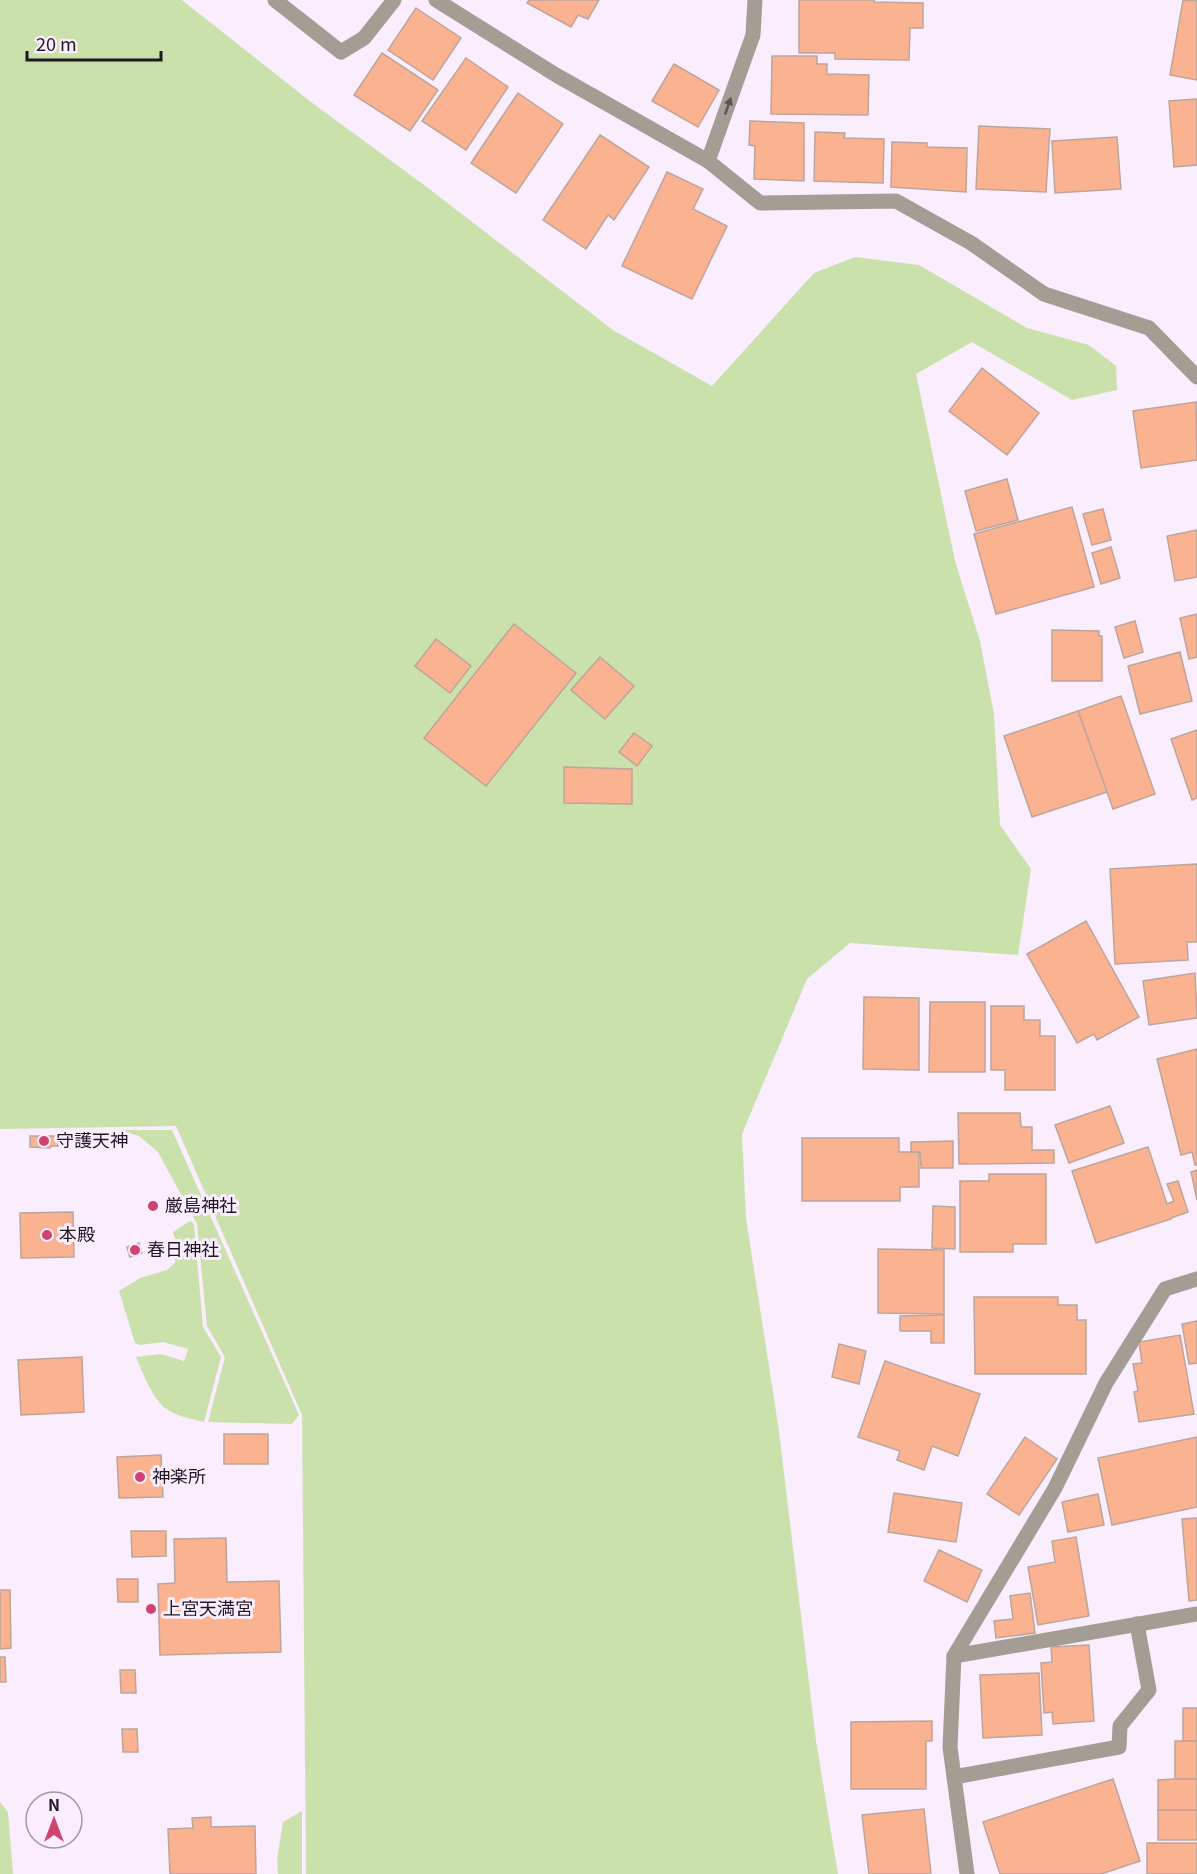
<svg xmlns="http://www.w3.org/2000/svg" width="1197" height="1874" font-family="Georgia,'Noto Sans JP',serif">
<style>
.green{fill:#cbe1ac}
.building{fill:#fbb290;stroke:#bea59a;stroke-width:1.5}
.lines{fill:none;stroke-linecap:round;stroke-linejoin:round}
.minor{stroke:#a39d94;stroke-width:15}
.oneway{fill:#5a5455}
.poi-dot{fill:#d1436f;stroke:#f9edfe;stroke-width:2}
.labels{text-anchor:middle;stroke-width:6;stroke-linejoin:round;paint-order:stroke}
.poi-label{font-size:18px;fill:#1f1921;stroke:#f9edfe;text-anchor:start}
</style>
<rect width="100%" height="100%" fill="#f9edfe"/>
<g class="green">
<path d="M 0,0 L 182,0 L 311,102 L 420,182 L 613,330 L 712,386 L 814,273 L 855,257 L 919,265 L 1027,328 L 1089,345 L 1116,366 L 1117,390 L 1072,400 L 972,342 L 916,374 L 955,561 L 980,641 L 994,714 L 1000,825 L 1031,869 L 1018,955 L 850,943 L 807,979 L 742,1134 L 746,1218 L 779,1431 L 816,1741 L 838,1874 L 306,1874 L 302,1415 L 176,1126 L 0,1129 Z"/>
<path d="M 119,1130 L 172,1130 L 299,1415 L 292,1424 L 208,1422 L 225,1357 L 207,1326 L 197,1224 L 158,1152 L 139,1136 Z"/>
<path d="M 190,1221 L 194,1224 L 203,1327 L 221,1357 L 204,1422 C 192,1419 179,1417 168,1410 C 153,1401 143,1373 136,1357 L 161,1354 L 184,1361 L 188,1349 L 163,1342 L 140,1345 L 135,1343 L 119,1291 L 140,1278 L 167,1270 L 175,1263 L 176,1242 L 173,1232 Z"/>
<path d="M 0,1802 L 8,1812 L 13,1874 L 0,1874 Z"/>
<path d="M 302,1811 L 302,1874 L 278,1874 L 277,1859 L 283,1822 Z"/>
</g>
<g class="building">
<path d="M 529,0 L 599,0 L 588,19 L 578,15 L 571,27 L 527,3 Z"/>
<path d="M 799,0 L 874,0 L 874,2 L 923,3 L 923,28 L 910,28 L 909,60 L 835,59 L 835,53 L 799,53 Z"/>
<path d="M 1183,0 L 1197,1 L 1197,80 L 1170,75 Z"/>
<path d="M 416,8 L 461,38 L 433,80 L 388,50 Z"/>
<path d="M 382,53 L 438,90 L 410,131 L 354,95 Z"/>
<path d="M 772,56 L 817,56 L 817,64 L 827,64 L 827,74 L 869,75 L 868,115 L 771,114 Z"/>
<path d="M 466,58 L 508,87 L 466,150 L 422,121 Z"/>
<path d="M 674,64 L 719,90 L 698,127 L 652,101 Z"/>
<path d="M 518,93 L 563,124 L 516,193 L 471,163 Z"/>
<path d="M 1197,99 L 1197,165 L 1174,167 L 1169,101 Z"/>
<path d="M 750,121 L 804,123 L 804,181 L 754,179 L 755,146 L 749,145 Z"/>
<path d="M 979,126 L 1050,129 L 1046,192 L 976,189 Z"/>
<path d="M 815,132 L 845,133 L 844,138 L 884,139 L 883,183 L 814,181 Z"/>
<path d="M 600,135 L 649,167 L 614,220 L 608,215 L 586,249 L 543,220 Z"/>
<path d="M 1117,137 L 1121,189 L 1055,193 L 1052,141 Z"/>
<path d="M 892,142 L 927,143 L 927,147 L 967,148 L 966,192 L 891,187 Z"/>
<path d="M 667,172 L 703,189 L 693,209 L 727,226 L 692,299 L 622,266 Z"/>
<path d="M 982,368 L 1039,413 L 1007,455 L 949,411 Z"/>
<path d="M 1196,402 L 1197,460 L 1141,468 L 1133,411 Z"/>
<path d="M 1007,479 L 1018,520 L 976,531 L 965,491 Z"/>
<path d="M 1072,507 L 1094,587 L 996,614 L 974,534 Z"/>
<path d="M 1103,509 L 1111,540 L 1092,545 L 1083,514 Z"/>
<path d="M 1197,530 L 1197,577 L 1175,581 L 1167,536 Z"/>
<path d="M 1111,547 L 1120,578 L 1101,584 L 1092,553 Z"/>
<path d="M 1197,614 L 1197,657 L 1189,659 L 1180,618 Z"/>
<path d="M 1135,621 L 1143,652 L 1124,658 L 1115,627 Z"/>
<path d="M 514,624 L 576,673 L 486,786 L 424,738 Z"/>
<path d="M 1052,630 L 1099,631 L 1099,636 L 1102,636 L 1102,681 L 1052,681 Z"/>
<path d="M 436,639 L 471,666 L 450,693 L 415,666 Z"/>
<path d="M 1180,652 L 1192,701 L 1140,714 L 1128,666 Z"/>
<path d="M 600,657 L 634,686 L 605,719 L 571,690 Z"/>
<path d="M 1121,696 L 1155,794 L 1113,809 L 1078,711 Z"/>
<path d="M 1078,711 L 1107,792 L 1032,817 L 1004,736 Z"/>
<path d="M 1197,730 L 1197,798 L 1192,800 L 1171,739 Z"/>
<path d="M 634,733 L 652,746 L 637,766 L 619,752 Z"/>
<path d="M 564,767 L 632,769 L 632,804 L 564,803 Z"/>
<path d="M 1197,864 L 1197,942 L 1187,942 L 1188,960 L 1115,964 L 1110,869 Z"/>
<path d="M 1086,921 L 1139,1017 L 1097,1040 L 1094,1034 L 1077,1043 L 1027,954 Z"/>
<path d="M 1195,973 L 1197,1018 L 1149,1025 L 1143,981 Z"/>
<path d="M 864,997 L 919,998 L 919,1070 L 863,1069 Z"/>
<path d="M 930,1002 L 985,1002 L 985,1072 L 929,1072 Z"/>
<path d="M 991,1006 L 1024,1006 L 1024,1020 L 1040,1020 L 1040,1036 L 1055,1036 L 1055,1090 L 1005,1090 L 1005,1070 L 991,1070 Z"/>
<path d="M 1197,1049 L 1197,1165 L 1195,1165 L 1192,1152 L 1181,1155 L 1157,1059 Z"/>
<path d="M 1110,1106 L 1124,1143 L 1069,1163 L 1055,1125 Z"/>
<path d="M 958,1113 L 1020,1113 L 1021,1127 L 1032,1127 L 1032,1150 L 1054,1150 L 1054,1163 L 959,1164 Z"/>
<path d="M 30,1136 L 58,1136 L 58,1146 L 50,1146 L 50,1148 L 30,1147 Z"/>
<path d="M 802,1138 L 899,1138 L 899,1152 L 919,1152 L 919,1187 L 900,1187 L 900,1201 L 802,1201 Z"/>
<path d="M 953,1141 L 953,1168 L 921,1168 L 920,1152 L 911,1152 L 911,1142 Z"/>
<path d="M 1148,1147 L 1167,1204 L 1174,1201 L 1167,1184 L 1178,1181 L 1188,1212 L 1171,1218 L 1171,1219 L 1096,1243 L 1072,1171 Z"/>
<path d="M 1197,1170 L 1197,1200 L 1191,1172 Z"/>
<path d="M 989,1174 L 1046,1174 L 1046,1244 L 1013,1244 L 1013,1252 L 960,1252 L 960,1181 L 989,1181 Z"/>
<path d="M 933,1206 L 955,1207 L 955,1249 L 932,1248 Z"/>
<path d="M 73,1212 L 74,1257 L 21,1258 L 20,1213 Z"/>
<path d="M 139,1243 L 142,1253 L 130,1257 L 127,1247 Z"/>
<path d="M 878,1249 L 944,1250 L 944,1314 L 878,1313 Z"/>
<path d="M 974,1297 L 1058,1297 L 1058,1305 L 1077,1305 L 1077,1320 L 1086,1320 L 1086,1374 L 975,1374 Z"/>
<path d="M 944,1315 L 944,1343 L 931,1343 L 931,1331 L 900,1331 L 900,1316 Z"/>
<path d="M 1197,1321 L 1197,1363 L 1189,1364 L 1182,1324 Z"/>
<path d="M 1180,1335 L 1194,1414 L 1139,1422 L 1134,1392 L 1138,1391 L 1133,1364 L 1142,1363 L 1139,1342 Z"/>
<path d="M 839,1344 L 866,1351 L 859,1384 L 832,1377 Z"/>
<path d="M 82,1357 L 84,1412 L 21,1415 L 18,1360 Z"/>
<path d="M 885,1361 L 980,1394 L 958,1456 L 932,1446 L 924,1470 L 897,1460 L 900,1451 L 858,1437 Z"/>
<rect x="224" y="1434" width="44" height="30"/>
<path d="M 1025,1437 L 1057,1459 L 1019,1515 L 987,1494 Z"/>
<path d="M 1197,1437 L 1197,1507 L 1112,1525 L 1098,1458 Z"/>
<path d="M 161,1455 L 163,1497 L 119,1498 L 117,1457 Z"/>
<path d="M 894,1493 L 962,1503 L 956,1542 L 888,1532 Z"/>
<path d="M 1098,1494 L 1104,1525 L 1068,1532 L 1062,1502 Z"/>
<path d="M 1197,1518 L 1197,1600 L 1189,1601 L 1182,1519 Z"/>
<path d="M 131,1531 L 166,1531 L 166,1556 L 132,1557 Z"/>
<path d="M 1076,1537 L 1089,1616 L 1038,1625 L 1028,1567 L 1055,1562 L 1052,1541 Z"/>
<path d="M 226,1538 L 227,1582 L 279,1581 L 281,1652 L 160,1655 L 158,1584 L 175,1583 L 174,1539 Z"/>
<path d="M 939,1550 L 982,1570 L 967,1602 L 924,1581 Z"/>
<path d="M 117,1579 L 138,1579 L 138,1602 L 118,1602 Z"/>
<path d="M 0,1590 L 10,1590 L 11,1648 L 0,1649 Z"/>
<path d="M 1030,1593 L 1035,1633 L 996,1638 L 994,1621 L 1013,1619 L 1010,1596 Z"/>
<path d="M 1089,1645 L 1094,1721 L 1053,1724 L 1052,1712 L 1044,1713 L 1041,1663 L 1052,1662 L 1051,1647 Z"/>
<path d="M 0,1657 L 5,1657 L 6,1682 L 0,1682 Z"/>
<path d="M 120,1670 L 135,1670 L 136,1693 L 121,1693 Z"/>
<path d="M 1039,1673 L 1042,1735 L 983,1738 L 980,1675 Z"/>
<rect x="1183" y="1708" width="14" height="33"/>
<path d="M 932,1721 L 932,1741 L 926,1741 L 926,1789 L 851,1789 L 851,1722 Z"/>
<path d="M 122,1729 L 137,1729 L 138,1752 L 123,1752 Z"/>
<rect x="1175" y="1741" width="22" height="38"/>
<path d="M 1113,1779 L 1140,1861 L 1101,1874 L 1000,1874 L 983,1822 Z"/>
<path d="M 1175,1779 L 1197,1779 L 1197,1810 L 1158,1810 L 1158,1780 Z"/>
<path d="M 924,1809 L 931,1874 L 869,1874 L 862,1815 Z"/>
<rect x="1158" y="1810" width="39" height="30"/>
<path d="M 211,1817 L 211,1827 L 255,1826 L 256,1874 L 170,1874 L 168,1829 L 193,1828 L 192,1818 Z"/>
<rect x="1147" y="1843" width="50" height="31"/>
</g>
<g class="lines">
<g class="minor">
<path d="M 275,0 L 341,52 L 364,38 L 394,0"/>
<path d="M 436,0 L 556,75 L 708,161 L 760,203 L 896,201 L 971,243 L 1044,294 L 1149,328 L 1197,377"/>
<path d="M 708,161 L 753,35 L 755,0"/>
<path d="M 954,1656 L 1197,1614"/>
<path d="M 954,1777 L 1119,1747 L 1120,1726 L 1149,1690 L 1137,1624"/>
<path d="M 967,1874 L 950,1747 L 954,1656 L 1055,1488 L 1106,1383 L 1165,1289 L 1197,1279"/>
</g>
</g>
<defs><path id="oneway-solid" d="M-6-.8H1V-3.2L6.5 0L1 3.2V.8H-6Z" transform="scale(1.5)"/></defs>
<use class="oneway" href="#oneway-solid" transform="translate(728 106) rotate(-71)"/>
<g class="poi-dot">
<circle cx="44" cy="1141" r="6"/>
<circle cx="153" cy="1206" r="6"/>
<circle cx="47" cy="1235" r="6"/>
<circle cx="135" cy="1250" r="6"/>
<circle cx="140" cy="1477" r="6"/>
<circle cx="151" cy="1609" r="6"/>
</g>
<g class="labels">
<g class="poi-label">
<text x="56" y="1147">守護天神</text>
<text x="165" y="1212">厳島神社</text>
<text x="59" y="1241">本殿</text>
<text x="147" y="1256">春日神社</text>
<text x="152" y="1483">神楽所</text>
<text x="163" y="1615">上宮天満宮</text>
</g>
</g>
<g transform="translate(54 1820)"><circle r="28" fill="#f9edfe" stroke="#a298a6" stroke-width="1.5"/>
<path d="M0-4.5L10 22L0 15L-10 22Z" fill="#d1436f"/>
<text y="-9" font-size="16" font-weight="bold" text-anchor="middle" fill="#1f1921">N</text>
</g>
<path d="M27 51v9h134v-9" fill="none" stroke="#1f1921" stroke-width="3"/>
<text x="36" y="51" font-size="18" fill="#1f1921" stroke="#f9edfe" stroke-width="4.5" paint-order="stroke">20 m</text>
</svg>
